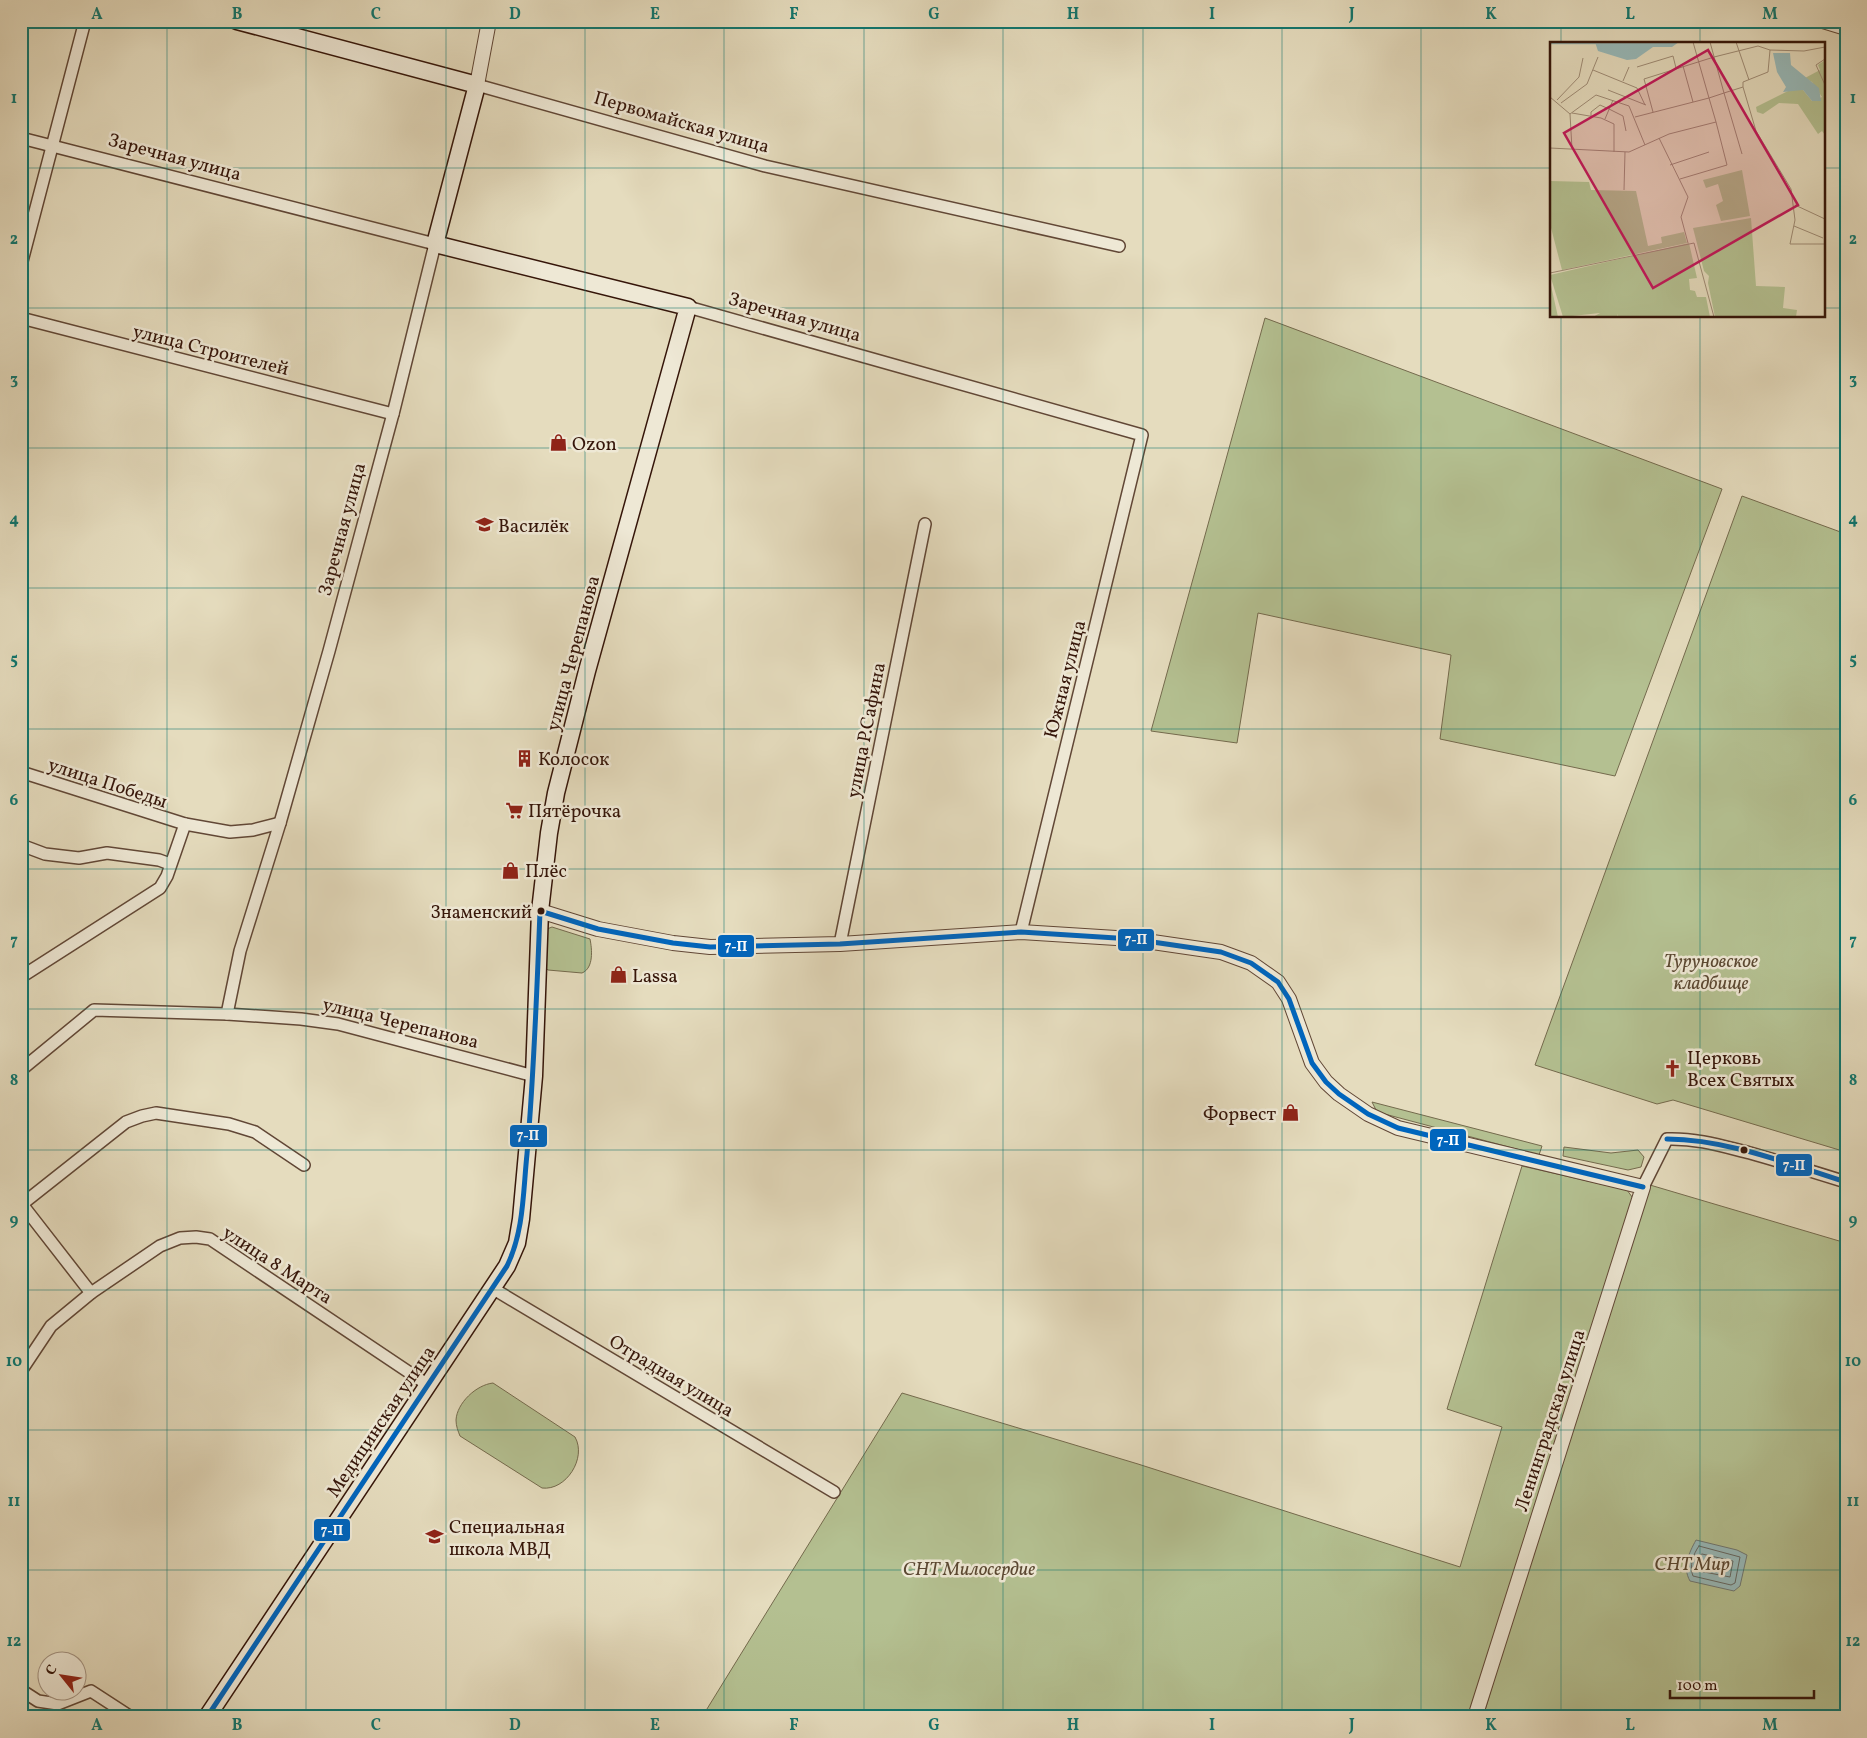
<svg xmlns="http://www.w3.org/2000/svg" width="1867" height="1738" font-family="Vollkorn,serif">
<style>
.green{fill:#b4c091;stroke:#746a4d}
.water{fill:#98baba;stroke:#707873}
.lines{fill:none;stroke-linecap:round;stroke-linejoin:round}
.shore{stroke:#666862;stroke-width:1}
.minor-casing{stroke:#614736;stroke-width:14}
.tertiary-casing{stroke:#614736;stroke-width:16}
.secondary-casing{stroke:#351509;stroke-width:19}
.minor{stroke:#eee8d5;stroke-width:11}
.tertiary{stroke:#eee8d5;stroke-width:14}
.secondary{stroke:#eee8d5;stroke-width:16}
.bus-1-casing{stroke:#eee8d5;stroke-width:9}
.bus-1{stroke:#0065bd;stroke-width:5}
.grid{fill:none;stroke:#0f766e;stroke-width:1;stroke-opacity:0.55}
.bus-dot{fill:#351509;stroke:#eee8d5;stroke-width:2}
.labels{text-anchor:middle;stroke-width:5;stroke-linejoin:round;paint-order:stroke}
.bus-label{font-size:18px;fill:#351509;stroke:#eee8d5;text-anchor:end}
.street-label{font-size:19px;fill:#351509;stroke:#eee8d5}
.poi-label{font-size:19px;fill:#351509;stroke:#eee8d5;text-anchor:start}
.park-label{font-size:19px;font-style:italic;fill:#5b4832;stroke:#eee8d5}
.inset-river{fill:none;stroke:#98baba;stroke-width:2.5}
.inset-road{fill:none;stroke:#9f8c76;stroke-width:1}
.view{fill:#c2185b;fill-opacity:0.15;stroke:#c2185b;stroke-width:2.5}
.inset-edge{fill:none;stroke:#351509;stroke-width:2.5}
.line-badge{stroke:#eee8d5;stroke-width:2}
.badge-label{font-size:14px;text-anchor:middle;font-weight:bold;fill:#fff}
.neatline{fill:none;stroke:#0f766e;stroke-width:2}
.grid-label{font-size:16px;text-anchor:middle;font-weight:bold;fill:#0f766e}
</style>
<rect width="100%" height="100%" fill="#e5dcbe"/>
<filter id="stains"><feTurbulence type="fractalNoise" baseFrequency=".004" numOctaves="4"/><feColorMatrix values="0 0 0 0 .2 0 0 0 0 .09 0 0 0 0 .02 0 0 0 .5 -.17"/></filter>
<radialGradient id="worn" r=".72"><stop offset=".6" stop-color="#630" stop-opacity="0"/><stop offset="1" stop-color="#630" stop-opacity=".3"/></radialGradient>
<g class="green">
<path d="M 1265,318 L 1722,489 L 1615,776 L 1440,739 L 1451,655 L 1258,613 L 1237,743 L 1151,731 Z"/>
<path d="M 1742,496 L 1846,534 L 1846,1152 L 1673,1100 L 1657,1104 L 1535,1065 Z"/>
<path d="M 552,927 L 590,939 C 592,949 594,968 582,973 L 548,970 L 543,966 L 547,929 Z"/>
<path d="M 1372,1102 L 1542,1146 L 1539,1155 L 1377,1112 Z"/>
<path d="M 1564,1147 L 1611,1153 L 1638,1150 L 1644,1157 L 1641,1167 L 1628,1170 L 1563,1156 Z"/>
<path d="M 1522,1166 L 1627,1190 L 1635,1201 L 1469,1717 L 702,1717 L 902,1393 L 1138,1464 L 1460,1567 L 1502,1427 L 1447,1409 Z"/>
<path d="M 1650,1185 L 1846,1243 L 1846,1717 L 1483,1717 L 1523,1582 Z"/>
<path d="M 493,1383 L 575,1437 C 587,1458 566,1491 542,1488 L 460,1436 C 458,1431 456,1426 456,1420 C 457,1403 476,1385 493,1383 Z"/>
</g>
<path class="water" d="M 1696,1540 L 1737,1550 L 1747,1555 L 1740,1586 L 1734,1591 L 1690,1581 C 1682,1567 1689,1553 1696,1540 Z"/>
<g class="lines">
<g class="shore">
<path d="M 1699,1546 L 1740,1557 L 1735,1583 L 1731,1585 L 1693,1576 C 1689,1567 1693,1554 1699,1546 Z"/>
<path d="M 1702,1554 L 1733,1561 L 1730,1577 L 1699,1571 L 1699,1557 Z"/>
</g>
<defs>
<g id="minor">
<path d="M 477,85 L 765,166 L 1119,246"/>
<path d="M 21,138 L 435,244 L 394,410 L 329,651 L 280,823 L 240,951 L 227,1014"/>
<path d="M 21,265 L 85,21"/>
<path d="M 688,307 L 1142,435 L 1021,932"/>
<path d="M 21,318 L 393,414"/>
<path d="M 21,772 L 185,824 L 230,832 L 253,830 L 280,823"/>
<path d="M 21,845 L 45,854 L 79,858 L 107,853 L 159,860 L 170,864"/>
<path d="M 840,944 L 925,524"/>
<path d="M 21,977 L 160,888 L 167,876 L 185,824"/>
<path d="M 21,1070 L 94,1010 L 227,1014 L 301,1019 L 338,1024 L 534,1076"/>
<path d="M 1643,1187 L 1667,1139 C 1697,1138 1722,1146 1750,1153 C 1782,1162 1814,1172 1846,1182"/>
<path d="M 21,1203 L 91,1293"/>
<path d="M 21,1205 L 126,1122 L 142,1116 L 156,1113 L 229,1124 L 255,1132 L 304,1165"/>
<path d="M 492,1288 L 834,1492"/>
<path d="M 21,1371 L 51,1326 L 91,1293 L 160,1246 L 180,1238 L 196,1237 L 210,1239 L 428,1385"/>
<path d="M 21,1690 L 38,1701 L 58,1704 L 91,1691 L 131,1717"/>
</g>
<g id="tertiary">
<path d="M 1823,21 L 1846,28"/>
<path d="M 477,85 L 489,21"/>
<path d="M 540,911 L 598,929 L 673,943 L 710,947 L 840,944 L 1021,932 L 1132,939 L 1221,952 L 1251,963 L 1278,982 L 1289,999 L 1312,1063 L 1326,1082 L 1339,1094 L 1368,1114 L 1398,1128 L 1643,1187 L 1475,1717"/>
</g>
<path id="secondary" d="M 207,1717 L 507,1266 L 517,1243 L 521,1219 L 534,1076 L 540,911 L 549,833 L 556,793 L 587,671 L 688,307 L 435,244 L 477,85 L 237,21"/>
</defs>
<use href="#minor" class="minor-casing"/>
<use href="#tertiary" class="tertiary-casing"/>
<use href="#secondary" class="secondary-casing"/>
<use href="#minor" class="minor"/>
<use href="#tertiary" class="tertiary"/>
<use href="#secondary" class="secondary"/>
<defs>
<g id="bus-1">
<path d="M 540,911 L 598,929 L 673,943 L 710,947 L 840,944 L 1021,932 L 1132,939 L 1221,952 L 1251,963 L 1278,982 L 1289,999 L 1312,1063 L 1326,1082 L 1339,1094 L 1368,1114 L 1398,1128 L 1643,1187"/>
<path d="M 1667,1139 C 1726,1139 1789,1164 1846,1182"/>
<path d="M 207,1717 L 507,1266 C 524,1231 523,1192 527,1154 C 534,1073 537,992 540,911"/>
</g>
</defs>
<use href="#bus-1" class="bus-1-casing"/>
<use href="#bus-1" class="bus-1"/>
</g>
<path class="grid" d="M 167,21 L 167,1717M 306,21 L 306,1717M 446,21 L 446,1717M 585,21 L 585,1717M 724,21 L 724,1717M 864,21 L 864,1717M 1003,21 L 1003,1717M 1143,21 L 1143,1717M 1282,21 L 1282,1717M 1421,21 L 1421,1717M 1561,21 L 1561,44M 1700,21 L 1700,44M 21,168 L 1551,168M 1823,168 L 1846,168M 21,308 L 1551,308M 1823,308 L 1846,308M 1561,316 L 1561,1717M 1700,316 L 1700,1717M 21,448 L 1846,448M 21,588 L 1846,588M 21,729 L 1846,729M 21,869 L 1846,869M 21,1009 L 1846,1009M 21,1150 L 1846,1150M 21,1290 L 1846,1290M 21,1430 L 1846,1430M 21,1570 L 1846,1570"/>
<defs>
<symbol id="shop-bare" viewBox="-9 -9 18 18"><path d="M-5-2.5h2.3a2.7 3.5 0 0 1 5.4 0H5L5.5 6h-11ZM-1.5-2.5h3a1.5 2.3 0 0 0-3 0Z" fill="#8f2418" stroke="#eee8d5" stroke-width="2.5" paint-order="stroke"/></symbol>
<symbol id="school-bare" viewBox="-9 -9 18 18"><path d="M0-5L7-2L0 1L-7-2ZM-4 1L0 2.5L4 1V4Q0 6-4 4Z" fill="#8f2418" stroke="#eee8d5" stroke-width="2.5" paint-order="stroke"/></symbol>
<symbol id="building-bare" viewBox="-9 -9 18 18"><path d="M-4-6H4V6H1V3H-1V6H-4ZM-2.5-4.3h1.7v1.8h-1.7ZM.8-4.3h1.7v1.8H.8ZM-2.5-1h1.7V.8h-1.7ZM.8-1h1.7V.8H.8Z" fill="#8f2418" stroke="#eee8d5" stroke-width="2.5" paint-order="stroke"/></symbol>
<symbol id="supermarket-bare" viewBox="-9 -9 18 18"><path d="M-6-5.5h2.5l.6 2H6L4.5 2H-2.5L-4.4-4H-6ZM-1.5 3.2a1.3 1.3 0 1 0 .1 0ZM3 3.2a1.3 1.3 0 1 0 .1 0Z" fill="#8f2418" stroke="#eee8d5" stroke-width="2.5" paint-order="stroke"/></symbol>
<symbol id="church-bare" viewBox="-9 -9 18 18"><path d="M-1.2-6h2.4v3.5h3.3v2.4h-3.3V6h-2.4V-.1h-3.3v-2.4h3.3Z" fill="#8f2418" stroke="#eee8d5" stroke-width="2.5" paint-order="stroke"/></symbol>
<symbol id="university-bare" viewBox="-9 -9 18 18"><path d="M0-5L7-2L0 1L-7-2ZM-4 1L0 2.5L4 1V4Q0 6-4 4Z" fill="#8f2418" stroke="#eee8d5" stroke-width="2.5" paint-order="stroke"/></symbol>
</defs>
<g fill-rule="evenodd">
<use href="#shop-bare" x="546" y="430" width="25" height="25"/>
<use href="#school-bare" x="472" y="512" width="25" height="25"/>
<use href="#building-bare" x="512" y="746" width="25" height="25"/>
<use href="#supermarket-bare" x="502" y="798" width="25" height="25"/>
<use href="#shop-bare" x="498" y="858" width="25" height="25"/>
<use href="#shop-bare" x="606" y="962" width="25" height="25"/>
<use href="#church-bare" x="1660" y="1056" width="25" height="25"/>
<use href="#shop-bare" x="1278" y="1100" width="25" height="25"/>
<use href="#university-bare" x="422" y="1524" width="25" height="25"/>
</g>
<g class="bus-dot">
<circle cx="541" cy="911" r="4.5"/>
<circle cx="1744" cy="1150" r="4.5"/>
</g>
<g class="labels">
<g class="bus-label">
<text x="532" y="918">Знаменский</text>
</g>
<g class="street-label">
<text transform="translate(682 121) rotate(16)" y="7">Первомайская улица</text>
<text transform="translate(175 156) rotate(15)" y="7">Заречная улица</text>
<text transform="translate(795 316) rotate(16)" y="7">Заречная улица</text>
<text transform="translate(211 349) rotate(14)" y="7">улица Строителей</text>
<text transform="translate(341 529) rotate(-75)" y="7">Заречная улица</text>
<text transform="translate(572 653) rotate(-75)" y="7">улица Черепанова</text>
<text transform="translate(1064 679) rotate(-76)" y="7">Южная улица</text>
<text transform="translate(865 730) rotate(-79)" y="7">улица Р.Сафина</text>
<text transform="translate(108 782) rotate(18)" y="7">улица Победы</text>
<text transform="translate(401 1022) rotate(14)" y="7">улица Черепанова</text>
<text transform="translate(278 1264) rotate(33)" y="7">улица 8 Марта</text>
<text transform="translate(672 1375) rotate(31)" y="7">Отрадная улица</text>
<text transform="translate(1549 1420) rotate(-72)" y="7">Ленинградская улица</text>
<text transform="translate(380 1421) rotate(-56)" y="7">Медицинская улица</text>
</g>
<g class="poi-label">
<text x="572" y="450">Ozon</text>
<text x="498" y="532">Василёк</text>
<text x="538" y="765">Колосок</text>
<text x="528" y="817">Пятёрочка</text>
<text x="525" y="877">Плёс</text>
<text x="632" y="982">Lassa</text>
<text x="1687" y="1064">Церковь<tspan x="1687" dy="22">Всех Святых</tspan></text>
<text x="1276" y="1120" text-anchor="end">Форвест</text>
<text x="449" y="1533">Специальная<tspan x="449" dy="22">школа МВД</tspan></text>
</g>
<g class="park-label">
<text x="1711" y="967">Туруновское<tspan x="1711" dy="22">кладбище</tspan></text>
<text x="1692" y="1570">СНТ Мир</text>
<text x="969" y="1575">СНТ Милосердие</text>
</g>
</g>
<g transform="translate(1550 42)">
<rect width="275" height="275" fill="#e5dcbe"/>
<path d="M 275,18 L 275,93 L 272,89 L 268,92 L 248,62 L 229,61 L 213,72 L 207,70 L 206,65 L 240,48 L 253,48 L 262,59 L 272,55 L 262,40 L 255,36 L 270,28 L 268,23 ZM 192,128 L 200,174 L 171,179 L 166,163 L 173,159 L 168,142 L 156,146 L 153,138 ZM 0,139 L 39,140 L 41,148 L 86,149 L 98,204 L 112,201 L 111,195 L 134,190 L 137,201 L 12,228 L 0,182 ZM 201,176 L 206,244 L 235,245 L 233,266 L 247,268 L 246,275 L 165,275 L 158,241 L 159,234 L 154,229 L 143,186 ZM 139,201 L 147,236 L 139,237 L 140,248 L 145,249 L 147,255 L 156,255 L 160,275 L 69,275 L 67,272 L 68,275 L 43,275 L 50,271 L 13,275 L 0,233 ZM 0,239 L 8,275 L 0,275 Z" fill="#b4c091"/>
<path d="M 45,0 L 80,1 L 129,0 L 122,5 L 103,5 L 86,17 L 77,18 L 48,9 ZM 223,11 L 240,11 L 241,23 L 269,46 L 271,59 L 262,59 L 253,48 L 233,50 L 236,45 L 227,30 Z" fill="#98baba"/>
<path class="inset-river" d="M 0,1 L 47,1"/>
<path class="inset-road" d="M 186,0 L 199,38M 220,8 L 218,30 L 193,40 L 193,45 L 206,89 L 241,147 L 245,178 L 240,202 L 275,202M 164,15 L 208,4 L 220,8 L 254,9 L 275,5M 275,17 L 266,23 L 275,43M 133,24 L 143,60M 87,25 L 123,14 L 126,26M 43,28 L 87,46 L 95,63M 73,39 L 79,25M 58,48 L 96,63M 0,55 L 20,72 L 22,107M 7,58 L 29,35 L 33,16M 11,61 L 37,42 L 48,15M 103,70 L 94,37 L 164,15M 22,71 L 51,76 L 64,82 L 64,110M 20,72 L 46,53 L 79,64 L 95,103M 41,75 L 41,70 L 50,63 L 59,67 L 73,74 L 76,89M 85,75 L 159,56 L 143,0M 55,77 L 63,58M 109,96 L 138,155 L 131,175 L 138,201M 0,106 L 79,110 L 119,92 L 166,80 L 159,56 L 174,51 L 160,0M 192,112 L 174,51 L 193,45M 120,123 L 159,110M 130,137 L 177,123 L 166,80M 74,148 L 75,110M 245,163 L 275,177M 244,184 L 273,196M 0,231 L 144,201 L 164,275"/>
<path class="view" d="M 158,8 L 248,163 L 103,246 L 14,91 Z"/>
<rect width="275" height="275" class="inset-edge"/>
</g>
<g class="line-badge">
<rect x="1117" y="928" width="38" height="24" rx="5" fill="#0065bd"/>
<rect x="717" y="934" width="38" height="24" rx="5" fill="#0065bd"/>
<rect x="509" y="1124" width="39" height="24" rx="5" fill="#0065bd"/>
<rect x="1429" y="1128" width="38" height="24" rx="5" fill="#0065bd"/>
<rect x="1775" y="1153" width="38" height="24" rx="5" fill="#0065bd"/>
<rect x="313" y="1518" width="38" height="24" rx="5" fill="#0065bd"/>
</g>
<g class="badge-label">
<text x="1136" y="944">7-П</text>
<text x="736" y="951">7-П</text>
<text x="528" y="1140">7-П</text>
<text x="1448" y="1145">7-П</text>
<text x="1794" y="1170">7-П</text>
<text x="332" y="1535">7-П</text>
</g>
<rect width="1867" height="1738" fill="none" stroke="#e5dcbe" stroke-width="55"/>
<g transform="translate(62 1676) rotate(300)"><circle r="24" fill="#eee8d5" stroke="#a49483"/>
<path d="M0-4L9 19L0 12L-9 19Z" fill="#8f2418"/>
<text y="-8" font-size="14" font-weight="bold" text-anchor="middle" fill="#351509">С</text>
</g>
<path d="M1670 1690v8h144v-8" fill="none" stroke="#351509" stroke-width="2.5"/>
<text x="1677" y="1690" font-size="15" fill="#351509" stroke="#eee8d5" stroke-width="4" paint-order="stroke">100 m</text>
<rect x="28" y="28" width="1812" height="1682" class="neatline"/>
<g class="grid-label">
<text x="97" y="19">A</text>
<text x="237" y="19">B</text>
<text x="376" y="19">C</text>
<text x="515" y="19">D</text>
<text x="655" y="19">E</text>
<text x="794" y="19">F</text>
<text x="934" y="19">G</text>
<text x="1073" y="19">H</text>
<text x="1212" y="19">I</text>
<text x="1352" y="19">J</text>
<text x="1491" y="19">K</text>
<text x="1630" y="19">L</text>
<text x="1770" y="19">M</text>
<text x="14" y="103">1</text>
<text x="1853" y="103">1</text>
<text x="14" y="244">2</text>
<text x="1853" y="244">2</text>
<text x="14" y="384">3</text>
<text x="1853" y="384">3</text>
<text x="14" y="524">4</text>
<text x="1853" y="524">4</text>
<text x="14" y="664">5</text>
<text x="1853" y="664">5</text>
<text x="14" y="805">6</text>
<text x="1853" y="805">6</text>
<text x="14" y="945">7</text>
<text x="1853" y="945">7</text>
<text x="14" y="1085">8</text>
<text x="1853" y="1085">8</text>
<text x="14" y="1225">9</text>
<text x="1853" y="1225">9</text>
<text x="14" y="1366">10</text>
<text x="1853" y="1366">10</text>
<text x="14" y="1506">11</text>
<text x="1853" y="1506">11</text>
<text x="14" y="1646">12</text>
<text x="1853" y="1646">12</text>
<text x="97" y="1730">A</text>
<text x="237" y="1730">B</text>
<text x="376" y="1730">C</text>
<text x="515" y="1730">D</text>
<text x="655" y="1730">E</text>
<text x="794" y="1730">F</text>
<text x="934" y="1730">G</text>
<text x="1073" y="1730">H</text>
<text x="1212" y="1730">I</text>
<text x="1352" y="1730">J</text>
<text x="1491" y="1730">K</text>
<text x="1630" y="1730">L</text>
<text x="1770" y="1730">M</text>
</g>
<rect width="100%" height="100%" filter="url(#stains)"/>
<rect width="100%" height="100%" fill="url(#worn)"/>
</svg>
